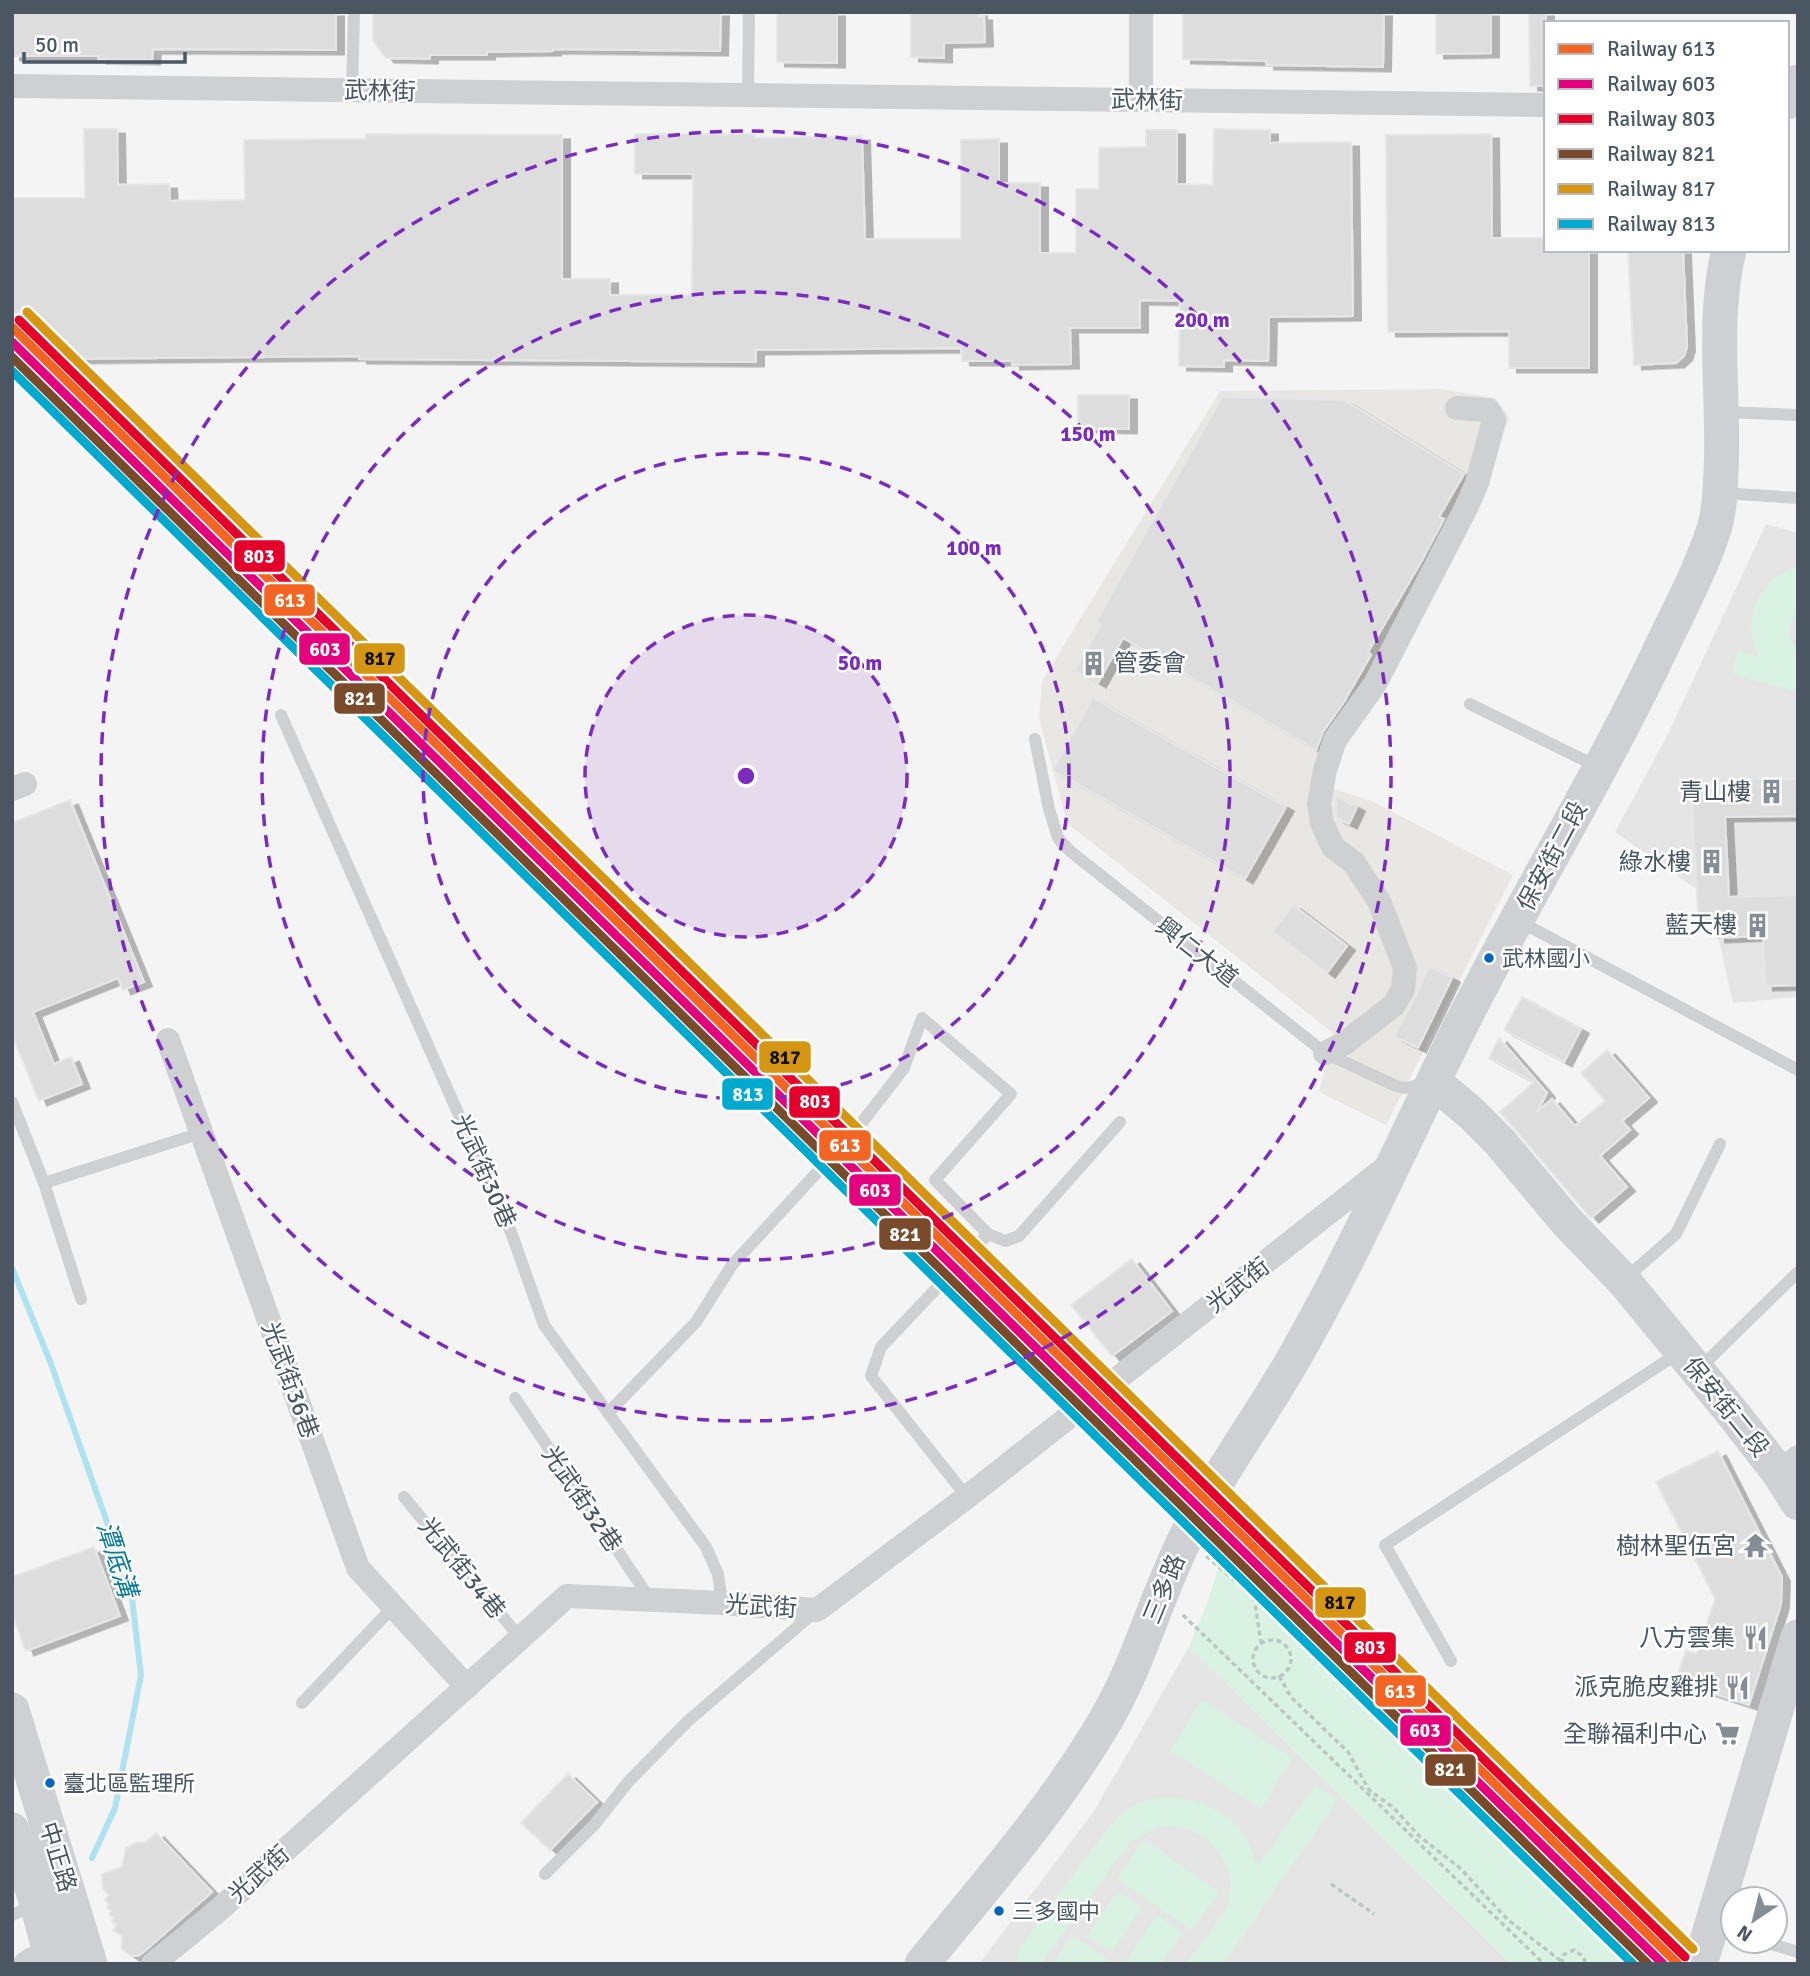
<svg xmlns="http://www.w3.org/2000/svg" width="1810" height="1976" font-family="Signika,'Noto Sans TC',sans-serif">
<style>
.commercial{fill:#e8e7e3}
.education{fill:#e6e5e6}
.green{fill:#d9f2e3}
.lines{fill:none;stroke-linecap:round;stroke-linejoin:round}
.stream{stroke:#aee2f0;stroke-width:6}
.building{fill:#ddddde;stroke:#e5e6e7;stroke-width:2;filter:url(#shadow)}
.path{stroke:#bcc7c4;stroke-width:3.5;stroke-dasharray:5 3.5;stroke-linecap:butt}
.lane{stroke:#ced0d2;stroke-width:12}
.street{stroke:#ced0d2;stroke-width:24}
.secondary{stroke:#ced0d4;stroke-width:35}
.rail-1-casing{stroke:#fff;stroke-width:14}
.rail-2-casing{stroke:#fff;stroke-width:14}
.rail-3-casing{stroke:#fff;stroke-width:14}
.rail-4-casing{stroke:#fff;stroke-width:14}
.rail-5-casing{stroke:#fff;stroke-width:14}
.rail-6-casing{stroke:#fff;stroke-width:14}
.rail-1{stroke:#f26522;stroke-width:9}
.rail-2{stroke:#e5007d;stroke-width:9}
.rail-3{stroke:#e4002b;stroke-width:9}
.rail-4{stroke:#7a4b2a;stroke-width:9}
.rail-5{stroke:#d49613;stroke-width:9}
.rail-6{stroke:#00a9ce;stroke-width:9}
.ring{fill:none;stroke:#7b2cbf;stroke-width:3.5;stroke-dasharray:12 9}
.bus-dot{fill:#0065bd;stroke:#fff;stroke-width:2.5}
.labels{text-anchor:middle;stroke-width:5;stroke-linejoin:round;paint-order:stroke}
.bus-label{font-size:22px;fill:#4a5661;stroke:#fff;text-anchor:start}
.street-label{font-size:24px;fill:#4a5661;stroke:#fff}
.poi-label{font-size:24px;fill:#4a5661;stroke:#fff;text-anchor:end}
.water-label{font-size:26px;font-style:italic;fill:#0c7c9b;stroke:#fff}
.centre{fill:#7b2cbf;stroke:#fff;stroke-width:3.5}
.ring-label{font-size:21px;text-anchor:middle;font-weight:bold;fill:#7b2cbf;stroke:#fff;stroke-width:5;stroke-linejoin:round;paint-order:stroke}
.line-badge{stroke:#fff;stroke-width:2.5}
.badge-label{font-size:19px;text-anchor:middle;font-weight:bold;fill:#fff}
.pale-badge-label{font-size:19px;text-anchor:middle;font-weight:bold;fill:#111}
</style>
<defs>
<filter id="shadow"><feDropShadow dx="8" dy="4.5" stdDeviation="0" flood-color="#0004"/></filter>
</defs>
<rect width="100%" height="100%" fill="#f4f4f4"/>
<path class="commercial" d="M 1440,389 L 1495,398 L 1509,417 L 1487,489 L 1374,701 L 1332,769 L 1329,787 L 1374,802 L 1513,875 L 1386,1125 L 1319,1092 L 1333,1033 L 1067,823 L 1039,718 L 1042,681 L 1220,391 Z"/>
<g class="education">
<path d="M 1766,524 L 1798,533 L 1798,997 L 1733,1003 L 1717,931 L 1706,896 L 1615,832 L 1667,736 Z"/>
<path d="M 1189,1647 L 1511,1964 L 979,1964 L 1094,1811 Z"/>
</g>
<g class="green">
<path d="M 1798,566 L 1798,607 L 1790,624 L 1790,636 L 1798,655 L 1798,692 L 1731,674 L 1738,651 L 1759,657 C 1740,620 1758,579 1798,566 Z"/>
<path d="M 1233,1520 L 1664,1935 L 1655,1964 L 1511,1964 L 1189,1647 L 1208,1601 Z"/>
<path d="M 1202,1700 L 1293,1758 L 1261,1809 L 1170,1751 Z"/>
<path d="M 1315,1785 L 1338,1800 L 1223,1964 L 1186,1964 C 1196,1949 1225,1915 1229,1900 C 1239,1861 1202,1821 1163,1827 C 1149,1829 1139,1837 1129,1844 L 1045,1958 L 1043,1964 L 1016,1964 L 1021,1945 C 1041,1918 1062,1891 1082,1863 C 1097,1844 1111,1820 1132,1807 C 1152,1794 1184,1796 1205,1805 C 1237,1819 1248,1835 1257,1867 Z"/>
<path d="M 1144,1839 L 1219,1892 L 1192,1931 L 1117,1879 Z"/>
<path d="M 1118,1891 L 1142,1907 L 1112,1952 L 1087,1936 Z"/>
<path d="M 1157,1915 L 1183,1933 L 1162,1964 L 1129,1964 L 1126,1962 Z"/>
<path d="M 1072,1935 L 1115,1964 L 1053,1964 Z"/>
</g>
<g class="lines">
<path class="stream" d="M 12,1268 L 51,1364 L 131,1590 L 141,1675 L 115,1808 L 92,1858"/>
</g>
<g class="building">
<path d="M 12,12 L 336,12 L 336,50 L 153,49 L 152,60 L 98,59 L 98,56 L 12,56 Z"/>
<path d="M 373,12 L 721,12 L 720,51 L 553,49 L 553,51 L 487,52 L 487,55 L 430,55 L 430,59 L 386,58 L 373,41 Z"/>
<path d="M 777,12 L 837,12 L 837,63 L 777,62 Z"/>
<path d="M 911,12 L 979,12 L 979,16 L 984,16 L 985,42 L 944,43 L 944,58 L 911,57 Z"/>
<path d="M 1183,12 L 1384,12 L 1383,67 L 1266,65 L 1266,61 L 1183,59 Z"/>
<path d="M 1436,12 L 1491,12 L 1491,53 L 1436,54 Z"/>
<path d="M 1529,12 L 1546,12 L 1546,86 L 1530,86 Z"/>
<path d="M 84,129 L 117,129 L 118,185 L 169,184 L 170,201 L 245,200 L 244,140 L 366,139 L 366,134 L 562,135 L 562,279 L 610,279 L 610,295 L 692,295 L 693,174 L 635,174 L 635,134 L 755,134 L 755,138 L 862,136 L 865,239 L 961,239 L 961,140 L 999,139 L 999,183 L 1040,183 L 1040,253 L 1076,253 L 1076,189 L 1099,189 L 1099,148 L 1146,147 L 1146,130 L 1177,130 L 1177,184 L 1213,185 L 1214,129 L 1270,130 L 1270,143 L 1351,142 L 1353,316 L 1269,317 L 1268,361 L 1224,360 L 1224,367 L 1179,366 L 1180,301 L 1140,300 L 1140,328 L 1070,328 L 1071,364 L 1012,365 L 1012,361 L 962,361 L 961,348 L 756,350 L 756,362 L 359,359 L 359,356 L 61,359 L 12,311 L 12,198 L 85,198 Z"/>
<path d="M 1491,134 L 1492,238 L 1546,238 L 1546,250 L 1589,250 L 1589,368 L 1509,368 L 1509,331 L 1388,332 L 1386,135 Z"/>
<path d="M 1628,250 L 1683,250 L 1687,347 L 1684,356 L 1676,363 L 1634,365 Z"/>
<path d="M 1078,395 L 1129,395 L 1129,429 L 1078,428 Z"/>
<path d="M 1222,397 L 1344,400 L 1464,474 L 1439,517 L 1444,519 L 1420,564 L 1368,652 L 1371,655 L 1344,702 L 1323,732 L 1316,750 L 1123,638 L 1098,683 L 1075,670 L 1101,625 L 1096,622 Z"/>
<path d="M 1093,698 L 1286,807 L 1245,879 L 1053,770 Z"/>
<path d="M 1798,779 L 1798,816 L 1725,817 L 1729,897 L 1798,895 L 1798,985 L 1765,986 L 1763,936 L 1717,938 L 1716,914 L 1698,914 L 1691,791 L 1706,790 L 1738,780 Z"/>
<path d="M 1336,796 L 1357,807 L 1349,824 L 1336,818 Z"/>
<path d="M 70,800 L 144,982 L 123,990 L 118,978 L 33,1012 L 54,1064 L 71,1057 L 82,1084 L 39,1101 L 12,1035 L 12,823 Z"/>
<path d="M 1293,905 L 1347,946 L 1327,973 L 1273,932 Z"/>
<path d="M 1429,966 L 1452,978 L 1418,1048 L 1394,1036 L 1416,996 Z"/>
<path d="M 1522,997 L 1581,1029 L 1564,1062 L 1504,1030 Z"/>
<path d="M 1499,1038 L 1547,1093 L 1537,1112 L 1552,1099 L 1575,1126 L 1605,1101 L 1581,1073 L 1607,1050 L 1649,1098 L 1622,1121 L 1630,1130 L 1600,1156 L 1627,1187 L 1591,1218 L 1500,1112 L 1534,1082 L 1489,1058 Z"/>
<path d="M 1132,1259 L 1172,1311 L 1112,1356 L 1071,1305 Z"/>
<path d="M 1718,1451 L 1782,1577 L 1781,1604 L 1749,1705 L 1676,1681 L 1686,1650 L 1697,1654 L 1715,1599 L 1656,1482 Z"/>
<path d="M 94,1547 L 120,1616 L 26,1651 L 12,1614 L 12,1577 Z"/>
<path d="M 568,1774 L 597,1802 L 550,1850 L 521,1823 Z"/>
<path d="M 156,1833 L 212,1892 L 146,1950 L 138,1956 L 131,1956 L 122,1949 L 122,1936 L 113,1930 L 117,1925 L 112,1921 L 114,1918 L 109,1914 L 111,1911 L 107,1908 L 109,1904 L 105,1900 L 109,1895 L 103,1889 L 102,1874 L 122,1867 L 126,1848 L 135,1843 L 146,1842 Z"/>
</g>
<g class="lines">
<g class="path">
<path d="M 1236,1504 L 1678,1943"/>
<path d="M 1206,1556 L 1254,1597 L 1625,1962"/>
<path d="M 1254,1597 L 1261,1643"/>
<path d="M 1183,1615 L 1544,1964"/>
<circle cx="1272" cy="1659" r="19"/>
<path d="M 1279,1676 L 1291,1697 L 1348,1752 L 1369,1790 L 1394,1808 L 1419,1836 L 1460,1868 L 1507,1919 L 1561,1961"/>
<path d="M 1331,1884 L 1374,1914"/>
<path d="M 1562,1964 L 1563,1955 L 1574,1950 L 1584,1957 L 1585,1964"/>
</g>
<g class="lane">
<path d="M 352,90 L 354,12"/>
<path d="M 748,95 L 749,12"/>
<path d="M 1723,412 L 1798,415"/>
<path d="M 1721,493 L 1798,498"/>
<path d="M 1470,704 L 1598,767"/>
<path d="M 281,715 L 511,1232 L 544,1325 L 706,1547 L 718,1574 L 722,1603"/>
<path d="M 1035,739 L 1049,809 L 1058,838 L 1070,851 L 1325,1053 L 1396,1086 L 1405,1088 L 1427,1083"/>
<path d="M 1517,920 L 1798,1070"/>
<path d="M 12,1102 L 44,1183 L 81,1299"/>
<path d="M 44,1183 L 201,1133"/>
<path d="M 1626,1278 L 1676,1234 L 1720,1144"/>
<path d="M 1700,1368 L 1798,1272"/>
<path d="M 515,1398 L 650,1599"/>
<path d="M 608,1413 L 696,1322 L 732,1265 L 857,1129 L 904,1068 L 922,1018 L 1011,1094 L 935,1180 L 988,1234 L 1005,1241 L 1019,1236 L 1120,1122"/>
<path d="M 404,1497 L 521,1639"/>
<path d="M 967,1497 L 871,1376 L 881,1347 L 988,1234"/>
<path d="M 1451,1661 L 1385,1545 L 1680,1352"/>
<path d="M 302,1703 L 393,1607"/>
<path d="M 545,1874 L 594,1825 L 629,1781 L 688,1721 L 817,1610"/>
<path d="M 12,1915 L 34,1905"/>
<path d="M 1761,1941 L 1798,1952"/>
</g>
<g class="street">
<path d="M 12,86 L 1546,105"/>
<path d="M 1141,100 L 1141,12"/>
<path d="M 12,789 L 25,784"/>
<path d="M 168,1040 L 358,1568 L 467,1687"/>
<path d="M 1325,1053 L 1345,1043 L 1394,1005 L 1403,989 L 1405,968 L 1379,901 L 1354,863 L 1333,847 L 1322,823 L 1319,804 L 1325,770 L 1335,740 L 1375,684 L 1466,508 L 1477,483 L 1494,420 L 1488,410 L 1457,408"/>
<path d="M 1779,1473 L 1798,1457"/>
<path d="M 25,1964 C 36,1954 53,1953 67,1953"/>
<path d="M 153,1964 L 220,1909 L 567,1596 L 722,1603 L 817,1610 L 967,1497 L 1389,1165"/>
</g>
<g class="secondary">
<path d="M 1787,102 L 1798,82"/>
<path d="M 1434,1082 L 1471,1113 L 1500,1142 L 1567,1222 L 1623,1280 L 1734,1415 L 1779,1473 L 1798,1503"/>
<path d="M 12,1710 L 90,1964"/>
<path d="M 12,1830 L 37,1903 L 53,1964"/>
<path d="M 922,1964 C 987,1884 1056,1806 1108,1716 C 1140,1660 1156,1597 1185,1539 C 1215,1479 1256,1423 1290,1365 C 1351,1260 1401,1146 1455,1037 C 1521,904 1600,778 1663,644 C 1681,606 1701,569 1714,529 C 1720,510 1720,491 1721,472 C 1725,398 1711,323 1729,250"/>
<path d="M 1700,1964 L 1798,1637"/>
</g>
<defs>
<path id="rail-1" d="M 12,327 L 1678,1964"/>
<path id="rail-2" d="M 12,342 L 1663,1964"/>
<path id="rail-3" d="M 19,320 L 1685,1957"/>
<path id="rail-4" d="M 12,357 L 1648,1964"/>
<path id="rail-5" d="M 27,312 L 1693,1949"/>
<path id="rail-6" d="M 12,371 L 1633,1964"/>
</defs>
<use href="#rail-1" class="rail-1-casing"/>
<use href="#rail-2" class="rail-2-casing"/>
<use href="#rail-3" class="rail-3-casing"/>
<use href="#rail-4" class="rail-4-casing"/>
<use href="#rail-5" class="rail-5-casing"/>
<use href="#rail-6" class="rail-6-casing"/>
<use href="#rail-1" class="rail-1"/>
<use href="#rail-2" class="rail-2"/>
<use href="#rail-3" class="rail-3"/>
<use href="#rail-4" class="rail-4"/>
<use href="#rail-5" class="rail-5"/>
<use href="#rail-6" class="rail-6"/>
</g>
<circle cx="746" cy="776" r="161" fill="#7b2cbf" fill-opacity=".12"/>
<g class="ring">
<circle cx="746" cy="776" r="161"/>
<circle cx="746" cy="776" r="323"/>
<circle cx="746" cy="776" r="484"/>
<circle cx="746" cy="776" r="645"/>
</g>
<defs>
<symbol id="building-bare" viewBox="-9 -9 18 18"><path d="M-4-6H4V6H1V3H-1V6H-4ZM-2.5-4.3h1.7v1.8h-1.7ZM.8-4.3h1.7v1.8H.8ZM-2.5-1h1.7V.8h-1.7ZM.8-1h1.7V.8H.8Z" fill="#868d94" stroke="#fff" stroke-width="2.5" paint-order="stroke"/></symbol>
<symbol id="temple-bare" viewBox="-9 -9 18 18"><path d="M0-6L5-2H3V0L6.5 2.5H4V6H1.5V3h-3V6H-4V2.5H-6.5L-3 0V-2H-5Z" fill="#868d94" stroke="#fff" stroke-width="2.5" paint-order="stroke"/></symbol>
<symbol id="restaurant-bare" viewBox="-9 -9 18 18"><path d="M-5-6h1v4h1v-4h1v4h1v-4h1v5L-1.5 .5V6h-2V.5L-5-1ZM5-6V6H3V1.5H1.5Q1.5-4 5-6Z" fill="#868d94" stroke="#fff" stroke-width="2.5" paint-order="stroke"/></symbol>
<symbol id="supermarket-bare" viewBox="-9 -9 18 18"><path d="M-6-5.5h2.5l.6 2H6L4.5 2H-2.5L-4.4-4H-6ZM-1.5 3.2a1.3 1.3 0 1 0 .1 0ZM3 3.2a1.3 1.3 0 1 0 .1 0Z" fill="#868d94" stroke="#fff" stroke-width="2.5" paint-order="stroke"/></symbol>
</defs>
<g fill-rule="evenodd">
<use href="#building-bare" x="1076" y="646" width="35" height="35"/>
<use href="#building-bare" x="1754" y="774" width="35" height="35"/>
<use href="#building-bare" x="1694" y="844" width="35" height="35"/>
<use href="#building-bare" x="1740" y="908" width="35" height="35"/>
<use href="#temple-bare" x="1738" y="1528" width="35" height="35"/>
<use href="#restaurant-bare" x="1738" y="1620" width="35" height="35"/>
<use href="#restaurant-bare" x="1720" y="1670" width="35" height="35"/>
<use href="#supermarket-bare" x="1710" y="1716" width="35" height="35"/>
</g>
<g class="bus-dot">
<circle cx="1489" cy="958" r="6"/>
<circle cx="50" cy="1783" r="6"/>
<circle cx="999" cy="1911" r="6"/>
</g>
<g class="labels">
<g class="bus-label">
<text x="1502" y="966">武林國小</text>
<text x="63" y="1791">臺北區監理所</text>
<text x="1012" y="1919">三多國中</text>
</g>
<g class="street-label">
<text transform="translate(380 91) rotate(1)" y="8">武林街</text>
<text transform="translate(1147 100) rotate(1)" y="8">武林街</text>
<text transform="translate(1552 856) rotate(-62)" y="8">保安街二段</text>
<text transform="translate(1197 952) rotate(38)" y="8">興仁大道</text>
<text transform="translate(484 1171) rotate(66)" y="8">光武街30巷</text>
<text transform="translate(1238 1285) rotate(-38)" y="8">光武街</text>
<text transform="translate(290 1380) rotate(70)" y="8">光武街36巷</text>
<text transform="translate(1726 1407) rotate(51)" y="8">保安街二段</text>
<text transform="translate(582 1499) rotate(56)" y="8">光武街32巷</text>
<text transform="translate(462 1568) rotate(51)" y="8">光武街34巷</text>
<text transform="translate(1164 1589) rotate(-68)" y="8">三多路</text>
<text transform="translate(761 1606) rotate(4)" y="8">光武街</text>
<text transform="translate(58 1857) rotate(73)" y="8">中正路</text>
<text transform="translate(259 1874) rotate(-42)" y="8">光武街</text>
</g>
<g class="poi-label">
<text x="1114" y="671" text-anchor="start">管委會</text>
<text x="1751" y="800">青山樓</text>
<text x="1691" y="870">綠水樓</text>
<text x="1737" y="933">藍天樓</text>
<text x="1736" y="1554">樹林聖伍宮</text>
<text x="1735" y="1646">八方雲集</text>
<text x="1718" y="1695">派克脆皮雞排</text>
<text x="1707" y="1742">全聯福利中心</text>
</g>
<g class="water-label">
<text transform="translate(117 1559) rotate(72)" y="9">潭底溝</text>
</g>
</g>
<circle cx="746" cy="776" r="10" class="centre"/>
<g class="ring-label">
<text x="1202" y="327">200 m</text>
<text x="1088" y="441">150 m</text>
<text x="974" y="555">100 m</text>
<text x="860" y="670">50 m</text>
</g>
<g class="line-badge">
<rect x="233" y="539" width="53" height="34" rx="7" fill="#e4002b"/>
<rect x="263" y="583" width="53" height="34" rx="7" fill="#f26522"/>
<rect x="298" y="632" width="53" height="34" rx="7" fill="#e5007d"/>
<rect x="353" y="642" width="53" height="33" rx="7" fill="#d49613"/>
<rect x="333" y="682" width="53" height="33" rx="7" fill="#7a4b2a"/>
<rect x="758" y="1040" width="54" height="34" rx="7" fill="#d49613"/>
<rect x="721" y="1077" width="53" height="34" rx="7" fill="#00a9ce"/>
<rect x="788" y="1085" width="53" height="34" rx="7" fill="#e4002b"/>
<rect x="818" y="1129" width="54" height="33" rx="7" fill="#f26522"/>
<rect x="848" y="1173" width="54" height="34" rx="7" fill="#e5007d"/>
<rect x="878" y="1217" width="54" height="34" rx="7" fill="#7a4b2a"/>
<rect x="1314" y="1586" width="53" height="33" rx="7" fill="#d49613"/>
<rect x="1343" y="1631" width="54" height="33" rx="7" fill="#e4002b"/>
<rect x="1374" y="1674" width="53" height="34" rx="7" fill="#f26522"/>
<rect x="1399" y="1714" width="53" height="33" rx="7" fill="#e5007d"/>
<rect x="1424" y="1753" width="53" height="34" rx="7" fill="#7a4b2a"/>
</g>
<g class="badge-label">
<text x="259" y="563">803</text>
<text x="290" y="607">613</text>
<text x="325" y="656">603</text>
<text x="360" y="705">821</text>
<text x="748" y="1101">813</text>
<text x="815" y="1108">803</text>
<text x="845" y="1152">613</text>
<text x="875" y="1197">603</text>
<text x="905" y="1241">821</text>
<text x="1370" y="1654">803</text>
<text x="1400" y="1698">613</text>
<text x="1425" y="1737">603</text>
<text x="1450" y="1776">821</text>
</g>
<g class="pale-badge-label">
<text x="380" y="665">817</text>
<text x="785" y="1064">817</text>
<text x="1340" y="1609">817</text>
</g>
<rect width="1810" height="1976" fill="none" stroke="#4a5661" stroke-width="28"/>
<rect x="1544" y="21" width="245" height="231" fill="#ffffff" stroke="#b7bbc0" stroke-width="2"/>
<rect x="1558" y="44" width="35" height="10" fill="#f26522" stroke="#b7bbc0" stroke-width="2"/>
<text x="1607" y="56" font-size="21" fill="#4a5661">Railway 613</text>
<rect x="1558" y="79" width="35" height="10" fill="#e5007d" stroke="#b7bbc0" stroke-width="2"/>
<text x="1607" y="91" font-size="21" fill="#4a5661">Railway 603</text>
<rect x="1558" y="114" width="35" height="10" fill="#e4002b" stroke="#b7bbc0" stroke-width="2"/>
<text x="1607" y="126" font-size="21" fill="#4a5661">Railway 803</text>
<rect x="1558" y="149" width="35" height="10" fill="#7a4b2a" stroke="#b7bbc0" stroke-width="2"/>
<text x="1607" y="161" font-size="21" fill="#4a5661">Railway 821</text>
<rect x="1558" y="184" width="35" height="10" fill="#d49613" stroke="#b7bbc0" stroke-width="2"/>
<text x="1607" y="196" font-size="21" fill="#4a5661">Railway 817</text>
<rect x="1558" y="219" width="35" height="10" fill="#00a9ce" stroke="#b7bbc0" stroke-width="2"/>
<text x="1607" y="231" font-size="21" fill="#4a5661">Railway 813</text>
<g transform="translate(1754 1920) rotate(215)"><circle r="33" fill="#ffffff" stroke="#b7bbc0" stroke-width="2"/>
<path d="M0-5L12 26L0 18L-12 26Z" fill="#868d94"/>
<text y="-10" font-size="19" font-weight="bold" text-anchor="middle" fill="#4a5661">N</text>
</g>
<path d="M24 52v10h161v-10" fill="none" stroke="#4a5661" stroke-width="3.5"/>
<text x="35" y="52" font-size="21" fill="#4a5661" stroke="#ffffff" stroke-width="5" paint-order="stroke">50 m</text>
</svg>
